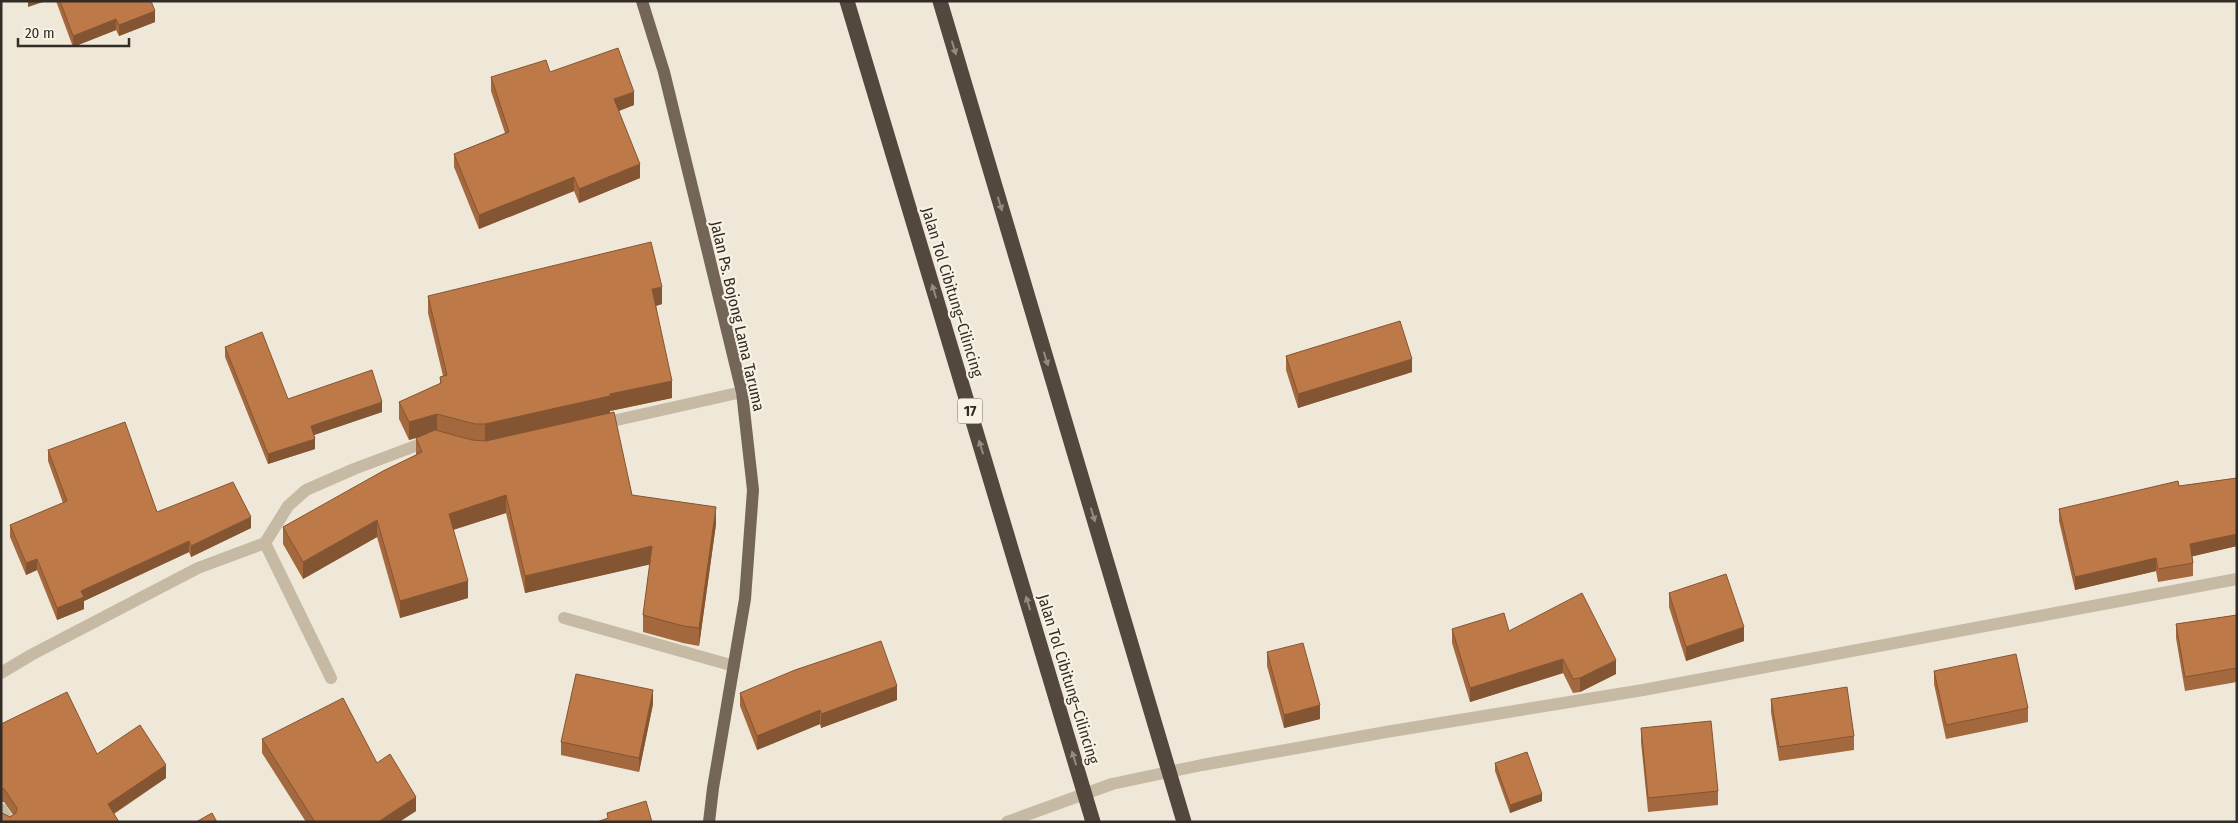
<svg xmlns="http://www.w3.org/2000/svg" width="2238" height="823" font-family="'Fira Sans Condensed',sans-serif">
<style>
.lines{fill:none;stroke-linecap:round;stroke-linejoin:round}
.lane{stroke:#c6baa5;stroke-width:12}
.street{stroke:#c6baa5;stroke-width:12}
.primary{stroke:#736658;stroke-width:12}
.highway-bridge{stroke:#52483e;stroke-width:15}
.wall{fill:#a3683e}
.shaded-wall{fill:#845532}
.building{fill:#bd7948;stroke:#845532}
.oneway{fill:#948c80}
.labels{text-anchor:middle;stroke-width:4.5;stroke-linejoin:round;paint-order:stroke}
.shield{fill:#f7f2e4;stroke:#6d675f;stroke-width:1}
.shield-label{font-size:15px;font-weight:bold;fill:#322c26}
.street-label{font-size:16px;fill:#322c26;stroke:#f7f2e4}
</style>
<rect width="100%" height="100%" fill="#efe8d8"/>
<g class="lines">
<path class="lane" d="M 564,618 L 734,666"/>
<g class="street">
<path d="M 599,424 L 742,392"/>
<path d="M 265,543 L 331,678"/>
<path d="M 1,673 L 31,655 L 198,568 L 265,543 L 288,506 L 306,490 L 354,469 L 431,440"/>
<path d="M 1,809 L 9,822"/>
<path d="M 1007,822 L 1112,784 L 1202,765 L 1386,732 L 1643,690 L 2237,579"/>
</g>
<path class="primary" d="M 642,1 L 664,72 L 742,392 L 753,490 L 745,599 L 713,788 L 709,822"/>
<g class="highway-bridge">
<path d="M 847,1 L 1093,822"/>
<path d="M 940,1 L 1184,822"/>
</g>
</g>
<g class="wall">
<path d="M 56,1 L 151,1 L 155,22 L 119,36 L 116,30 L 73,47 Z"/>
<path d="M 550,72 L 634,105 L 618,111 L 640,178 L 579,203 L 574,191 L 479,229 L 454,167 L 454,154 L 505,133 L 491,91 L 491,77 Z"/>
<path d="M 428,296 L 662,304 L 656,306 L 672,398 L 610,411 L 610,413 L 632,495 L 716,524 L 699,646 L 683,643 L 643,632 L 643,615 L 650,564 L 525,593 L 506,513 L 453,530 L 468,598 L 400,618 L 377,537 L 303,579 L 283,544 L 283,527 L 416,455 L 416,438 L 409,440 L 399,419 L 399,402 L 440,384 L 440,377 L 443,376 L 428,313 Z"/>
<path d="M 225,347 L 288,399 L 382,412 L 314,435 L 315,449 L 268,464 L 225,357 Z"/>
<path d="M 1286,356 L 1412,372 L 1298,408 L 1286,370 Z"/>
<path d="M 48,450 L 157,512 L 251,528 L 191,557 L 189,552 L 84,601 L 84,609 L 57,620 L 37,570 L 26,575 L 10,537 L 10,525 L 63,503 L 48,461 Z"/>
<path d="M 2237,478 L 2237,546 L 2192,556 L 2193,563 L 2193,576 L 2158,582 L 2156,571 L 2075,590 L 2059,521 L 2059,509 L 2179,486 Z"/>
<path d="M 1669,593 L 1744,641 L 1686,661 L 1669,607 Z"/>
<path d="M 2237,615 L 2237,682 L 2185,691 L 2176,638 L 2176,624 Z"/>
<path d="M 1452,629 L 1509,631 L 1616,674 L 1580,692 L 1573,693 L 1563,673 L 1470,702 L 1452,643 Z"/>
<path d="M 1267,652 L 1320,719 L 1284,728 L 1267,666 Z"/>
<path d="M 1934,671 L 2028,708 L 2028,722 L 1946,739 L 1934,684 Z"/>
<path d="M 740,693 L 897,700 L 821,728 L 820,724 L 757,750 L 740,706 Z"/>
<path d="M 1771,699 L 1854,736 L 1854,750 L 1779,761 L 1771,712 Z"/>
<path d="M 653,704 L 639,772 L 561,755 L 561,742 Z"/>
<path d="M 1,724 L 97,754 L 166,778 L 114,814 L 1,822 L 2,813 L 10,817 L 13,815 L 4,802 L 1,802 Z"/>
<path d="M 1641,728 L 1718,791 L 1718,805 L 1648,812 L 1641,742 Z"/>
<path d="M 262,739 L 377,763 L 416,811 L 399,822 L 306,822 L 262,753 Z"/>
<path d="M 1495,763 L 1542,801 L 1510,813 L 1495,771 Z"/>
</g>
<g class="shaded-wall">
<path d="M 28,1 L 46,1 L 28,7 Z"/>
<path d="M 155,11 L 155,22 L 119,36 L 119,25 Z"/>
<path d="M 116,19 L 116,30 L 73,47 L 73,36 Z"/>
<path d="M 634,92 L 634,105 L 614,113 L 614,99 Z"/>
<path d="M 640,164 L 640,178 L 579,203 L 579,189 Z"/>
<path d="M 574,177 L 574,191 L 479,229 L 479,215 Z"/>
<path d="M 662,287 L 662,304 L 652,307 L 652,289 Z"/>
<path d="M 1412,359 L 1412,372 L 1298,408 L 1298,394 Z"/>
<path d="M 672,381 L 672,398 L 610,411 L 610,414 L 485,442 L 485,424 L 610,394 Z"/>
<path d="M 382,402 L 382,412 L 311,436 L 311,426 Z"/>
<path d="M 437,414 L 437,431 L 409,440 L 409,422 Z"/>
<path d="M 315,439 L 315,449 L 268,464 L 268,454 Z"/>
<path d="M 506,495 L 506,513 L 449,531 L 449,514 Z"/>
<path d="M 716,507 L 716,524 L 699,646 L 699,628 Z"/>
<path d="M 251,517 L 251,528 L 191,557 L 191,546 Z"/>
<path d="M 377,520 L 377,537 L 303,579 L 303,562 Z"/>
<path d="M 2237,534 L 2237,546 L 2190,557 L 2190,544 Z"/>
<path d="M 189,541 L 189,552 L 84,601 L 84,609 L 57,620 L 57,608 L 81,591 Z"/>
<path d="M 652,546 L 652,564 L 525,593 L 525,576 Z"/>
<path d="M 2156,558 L 2156,571 L 2075,590 L 2075,577 Z"/>
<path d="M 37,559 L 37,570 L 26,575 L 26,563 Z"/>
<path d="M 468,581 L 468,598 L 400,618 L 400,601 Z"/>
<path d="M 1744,627 L 1744,641 L 1686,661 L 1686,647 Z"/>
<path d="M 1563,659 L 1563,673 L 1470,702 L 1470,688 Z"/>
<path d="M 1616,660 L 1616,674 L 1580,692 L 1580,678 Z"/>
<path d="M 897,686 L 897,700 L 821,728 L 821,714 Z"/>
<path d="M 653,690 L 653,704 L 639,772 L 639,758 Z"/>
<path d="M 1320,705 L 1320,719 L 1284,728 L 1284,715 Z"/>
<path d="M 820,710 L 820,724 L 757,750 L 757,736 Z"/>
<path d="M 166,765 L 166,778 L 108,817 L 108,804 Z"/>
<path d="M 1542,794 L 1542,801 L 1510,813 L 1510,805 Z"/>
<path d="M 416,797 L 416,811 L 399,822 L 378,822 Z"/>
</g>
<g class="building">
<path d="M 60,1 L 151,1 L 155,11 L 119,25 L 116,19 L 73,36 Z"/>
<path d="M 618,48 L 634,92 L 614,99 L 640,164 L 579,189 L 574,177 L 479,215 L 454,154 L 509,132 L 491,77 L 546,60 L 550,72 Z"/>
<path d="M 651,242 L 662,287 L 652,289 L 672,381 L 610,394 L 610,396 L 485,424 L 475,424 L 437,414 L 409,422 L 399,402 L 441,383 L 440,377 L 447,375 L 428,296 Z"/>
<path d="M 1400,321 L 1412,359 L 1298,394 L 1286,356 Z"/>
<path d="M 262,332 L 288,399 L 372,370 L 382,402 L 311,426 L 315,439 L 268,454 L 225,347 Z"/>
<path d="M 614,412 L 632,495 L 716,507 L 699,628 L 683,626 L 643,615 L 652,546 L 525,576 L 506,495 L 449,514 L 468,581 L 400,601 L 377,520 L 303,562 L 283,527 L 383,471 L 422,452 L 416,438 L 435,430 L 472,440 L 486,441 Z"/>
<path d="M 125,422 L 157,512 L 233,482 L 251,517 L 191,546 L 189,541 L 81,591 L 84,597 L 57,608 L 37,559 L 26,563 L 10,525 L 67,501 L 48,450 Z"/>
<path d="M 2237,478 L 2237,534 L 2190,544 L 2193,563 L 2158,569 L 2156,558 L 2075,577 L 2059,509 L 2178,481 L 2179,486 Z"/>
<path d="M 1726,574 L 1744,627 L 1686,647 L 1669,593 Z"/>
<path d="M 1582,593 L 1616,660 L 1580,678 L 1573,679 L 1563,659 L 1470,688 L 1452,629 L 1504,613 L 1509,631 Z"/>
<path d="M 2237,615 L 2237,668 L 2185,677 L 2176,624 Z"/>
<path d="M 881,641 L 897,686 L 821,714 L 820,710 L 757,736 L 740,693 L 795,670 Z"/>
<path d="M 1303,643 L 1320,705 L 1284,715 L 1267,652 Z"/>
<path d="M 2016,654 L 2028,708 L 1946,725 L 1934,671 Z"/>
<path d="M 576,674 L 653,690 L 639,758 L 561,742 Z"/>
<path d="M 1847,687 L 1854,736 L 1779,747 L 1771,699 Z"/>
<path d="M 67,692 L 97,754 L 140,725 L 166,765 L 108,804 L 119,822 L 1,822 L 1,812 L 2,813 L 10,817 L 16,813 L 17,808 L 4,789 L 1,789 L 1,724 Z"/>
<path d="M 343,698 L 377,763 L 390,754 L 416,797 L 378,822 L 315,822 L 262,739 Z"/>
<path d="M 1711,721 L 1718,791 L 1648,798 L 1641,728 Z"/>
<path d="M 1527,752 L 1542,794 L 1510,805 L 1495,763 Z"/>
<path d="M 646,801 L 652,822 L 597,822 L 608,818 L 607,813 Z"/>
<path d="M 212,813 L 217,822 L 196,822 Z"/>
</g>
<defs><path id="oneway-solid" d="M-6-.8H1V-3.2L6.5 0L1 3.2V.8H-6Z" transform="scale(1.25)"/></defs>
<g class="oneway">
<use href="#oneway-solid" transform="translate(954 48) rotate(73)"/>
<use href="#oneway-solid" transform="translate(1000 204) rotate(73)"/>
<use href="#oneway-solid" transform="translate(934 291) rotate(-107)"/>
<use href="#oneway-solid" transform="translate(1046 359) rotate(73)"/>
<use href="#oneway-solid" transform="translate(981 447) rotate(-107)"/>
<use href="#oneway-solid" transform="translate(1093 515) rotate(73)"/>
<use href="#oneway-solid" transform="translate(1028 603) rotate(-107)"/>
<use href="#oneway-solid" transform="translate(1074 758) rotate(-107)"/>
</g>
<g class="labels">
<rect class="shield" x="957.5" y="398.5" width="25" height="25" rx="4"/>
<g class="shield-label">
<text x="970" y="416">17</text>
</g>
<g class="street-label">
<text transform="translate(953 292) rotate(73)" y="6">Jalan Tol Cibitung–Cilincing</text>
<text transform="translate(738 316) rotate(77)" y="6">Jalan Ps. Bojong Lama Taruma</text>
<text transform="translate(1069 679) rotate(73)" y="6">Jalan Tol Cibitung–Cilincing</text>
</g>
</g>
<rect width="2238" height="823" fill="none" stroke="#322c26" stroke-width="5"/>
<path d="M18 38v8h111v-8" fill="none" stroke="#322c26" stroke-width="2.5"/>
<text x="25" y="38" font-size="15" fill="#322c26" stroke="#f7f2e4" stroke-width="4" paint-order="stroke">20 m</text>
</svg>
